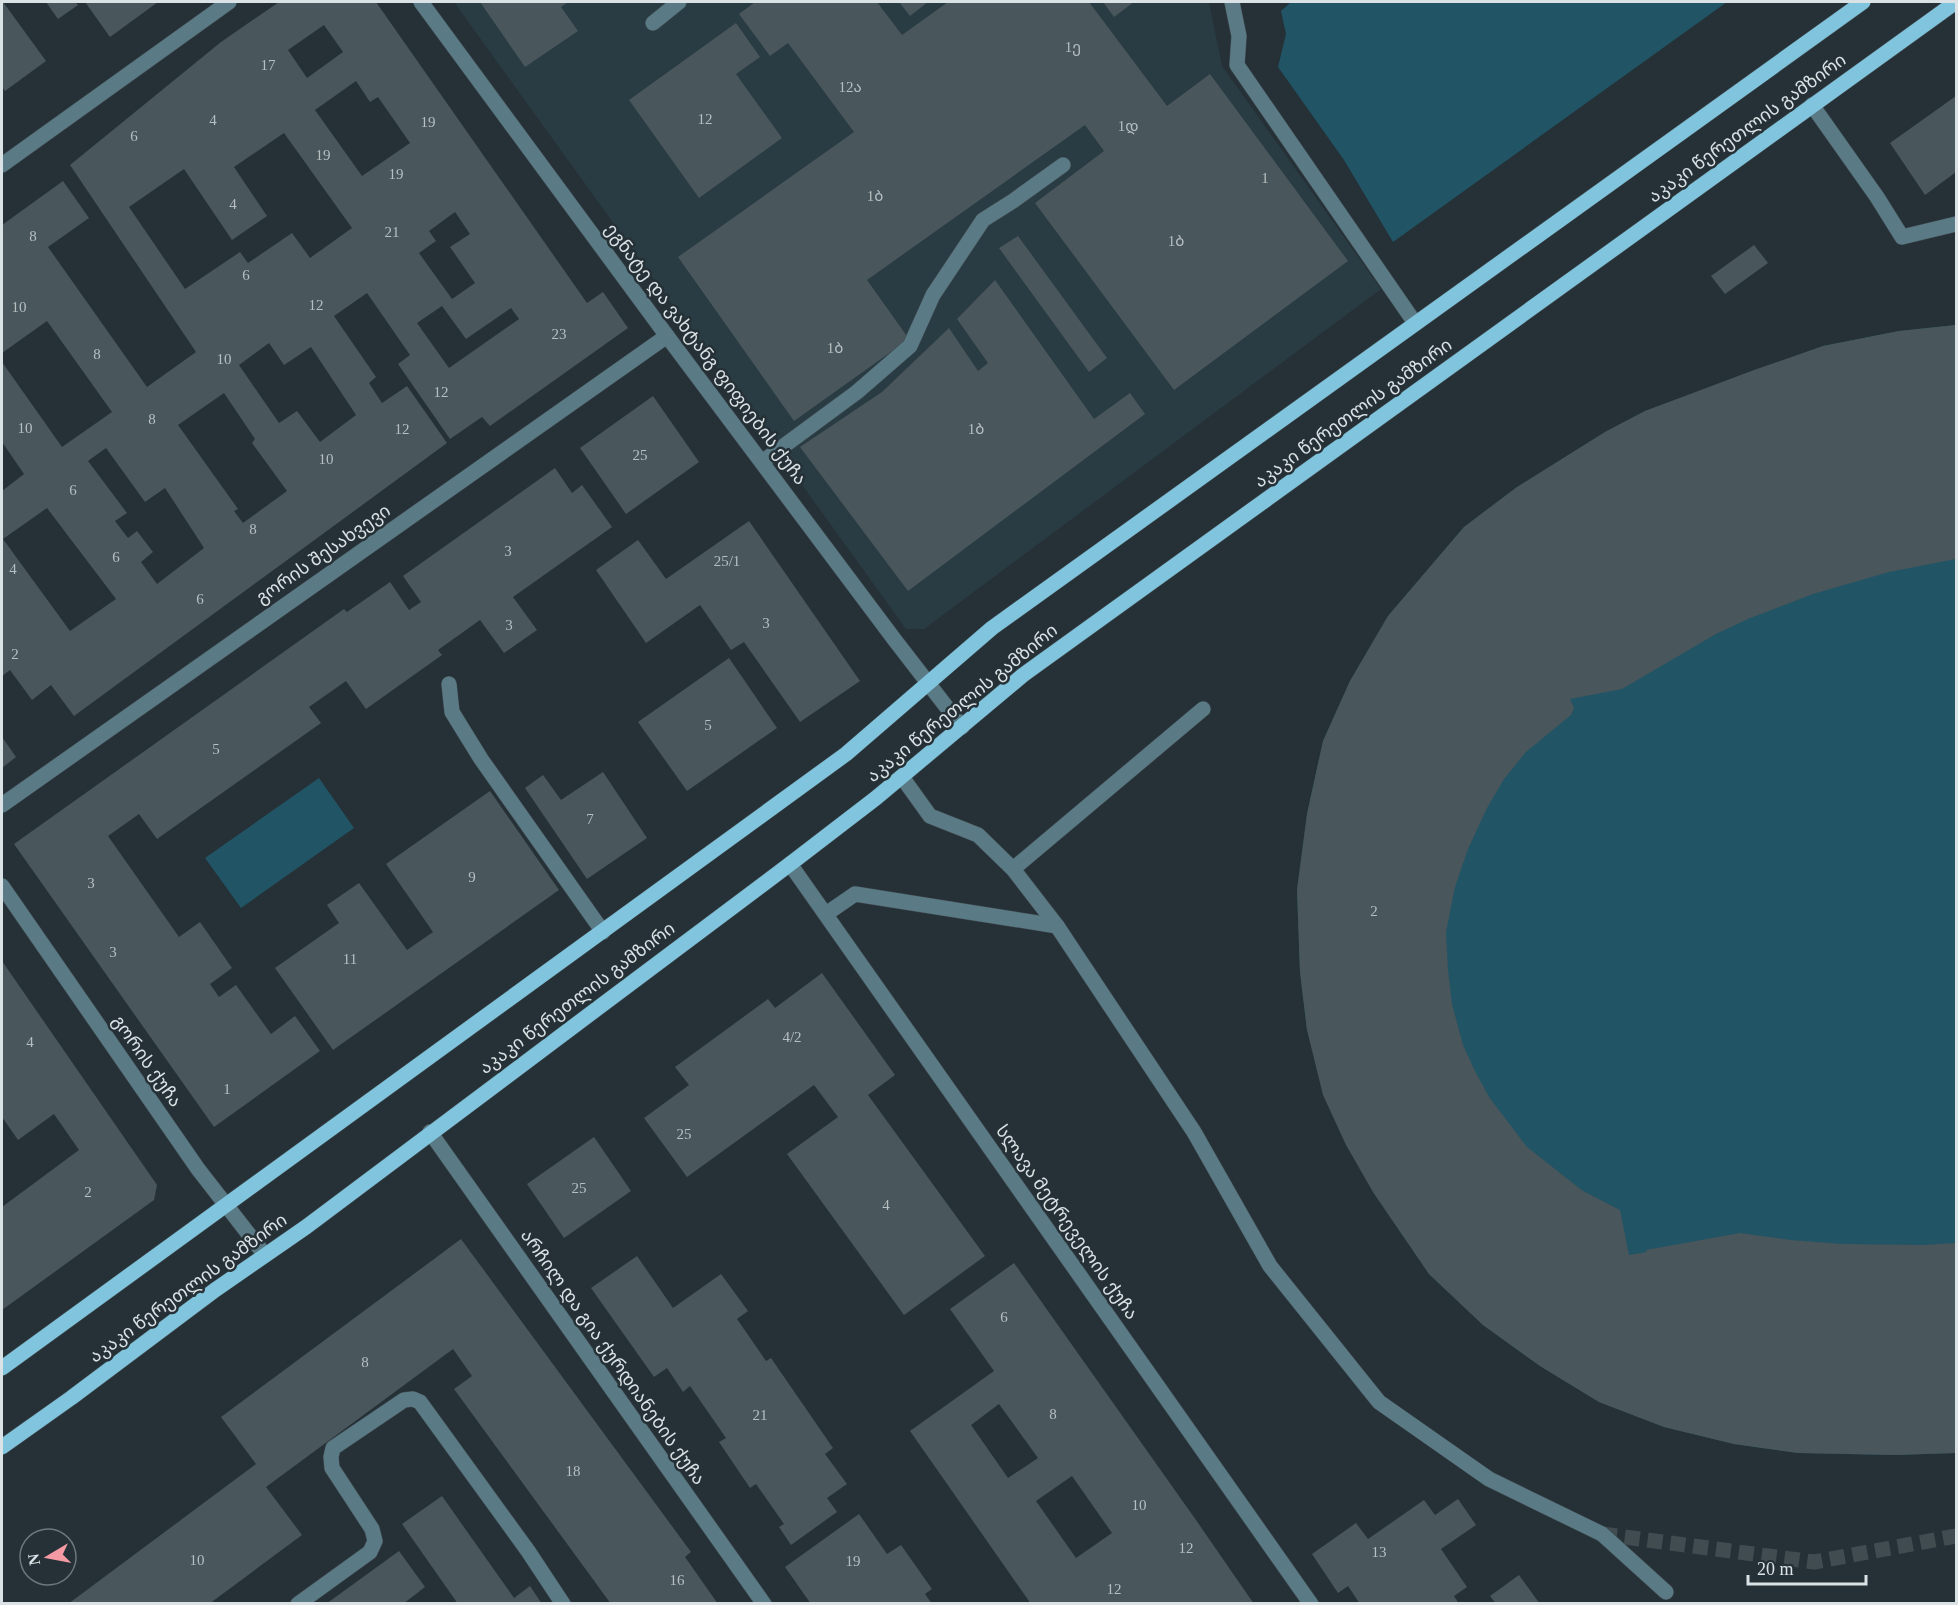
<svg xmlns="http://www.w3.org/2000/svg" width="1958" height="1605" font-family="'Times New Roman','Noto Sans Georgian',serif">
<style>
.built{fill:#2a3c43}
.green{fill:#215465}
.building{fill:#49565b;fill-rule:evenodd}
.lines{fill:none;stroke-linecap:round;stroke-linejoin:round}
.minor-tunnel{stroke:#404c50;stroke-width:15;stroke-dasharray:15 8;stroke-linecap:butt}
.minor-casing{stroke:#424d52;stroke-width:16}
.major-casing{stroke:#424d52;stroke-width:16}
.minor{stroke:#5a7a86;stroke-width:15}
.major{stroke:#80c4dd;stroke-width:15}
.labels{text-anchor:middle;stroke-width:5;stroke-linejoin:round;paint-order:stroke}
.number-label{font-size:15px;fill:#b6bfc2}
.street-label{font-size:18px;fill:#dae2e5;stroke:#253136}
</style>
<rect width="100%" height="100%" fill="#253136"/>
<path class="built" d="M 454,2 L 1209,2 L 1222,66 L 1381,289 L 924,629 L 906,629 Z"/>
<g class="green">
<path d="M 1291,2 L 1727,2 L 1393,242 L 1344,160 L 1278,67 L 1286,34 L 1281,11 Z"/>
<path d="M 1956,325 L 1956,1453 L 1895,1455 L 1798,1453 L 1734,1444 L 1664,1427 L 1599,1402 L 1540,1366 L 1483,1325 L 1429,1274 L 1373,1192 L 1307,1030 L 1300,972 L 1297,890 L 1307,814 L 1323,741 L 1350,681 L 1388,616 L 1464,527 L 1517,487 L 1605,432 L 1645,411 L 1823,346 L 1899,331 Z"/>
<path d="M 319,778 L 354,828 L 241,908 L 205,858 Z"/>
</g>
<g class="building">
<path d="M 2,2 L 3,2 L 46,61 L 5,91 L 2,87 Z"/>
<path d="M 46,2 L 75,2 L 78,5 L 58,19 Z"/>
<path d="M 85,2 L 158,2 L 110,37 Z"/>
<path d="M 279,2 L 376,2 L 587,303 L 603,292 L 628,328 L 490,426 L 482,417 L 450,439 L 398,364 L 410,355 L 367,293 L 334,316 L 376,377 L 369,383 L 382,403 L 407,386 L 447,443 L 74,716 L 51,685 L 32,700 L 10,670 L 2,676 L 2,491 L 24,474 L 2,442 L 2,362 L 62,447 L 112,412 L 47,321 L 2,353 L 2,225 L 63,181 L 89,218 L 48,247 L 147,387 L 196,352 L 70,165 L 221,42 ZM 324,25 L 343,52 L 307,78 L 288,50 ZM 356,81 L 370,102 L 378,97 L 410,143 L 362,176 L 315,110 ZM 284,133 L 352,228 L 310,258 L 292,233 L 248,263 L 240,252 L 185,289 L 129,207 L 184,169 L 232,240 L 267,216 L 234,167 ZM 455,212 L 470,234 L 450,247 L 475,283 L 452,299 L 419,253 L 436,241 L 429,231 ZM 442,306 L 466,339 L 511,308 L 519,319 L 449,368 L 417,323 ZM 269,343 L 284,365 L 311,347 L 356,415 L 320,442 L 297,411 L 279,423 L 239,365 ZM 224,393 L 255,439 L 252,443 L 287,491 L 243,523 L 234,511 L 238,509 L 178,425 ZM 106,448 L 145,502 L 165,488 L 204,548 L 157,584 L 141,562 L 153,552 L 137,531 L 128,538 L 115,521 L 127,513 L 88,461 ZM 47,508 L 116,599 L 70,631 L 3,539 Z"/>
<path d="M 480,2 L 568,2 L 561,7 L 578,31 L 525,67 Z"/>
<path d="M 755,2 L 877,2 L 902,35 L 948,2 L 1089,2 L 1167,106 L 1210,74 L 1348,261 L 1174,390 L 1035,203 L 1104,151 L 1085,125 L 867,280 L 909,339 L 794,421 L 678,257 L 854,132 L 788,43 L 770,56 L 739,14 Z"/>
<path d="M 899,2 L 928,2 L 910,16 Z"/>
<path d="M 1103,2 L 1134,2 L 1114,17 Z"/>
<path d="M 736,23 L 760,57 L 736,74 L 782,138 L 699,198 L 629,100 Z"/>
<path d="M 1956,96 L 1956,172 L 1925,195 L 1890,143 Z"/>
<path d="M 1018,236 L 1107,358 L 1089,372 L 999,248 Z"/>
<path d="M 1754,245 L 1768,263 L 1725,294 L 1711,276 Z"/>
<path d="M 995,280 L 1094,419 L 1130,393 L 1145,414 L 908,591 L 800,447 L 882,392 L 949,328 L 978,371 L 988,363 L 957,319 Z"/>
<path d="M 1956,325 L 1956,559 L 1889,572 L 1813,594 L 1748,619 L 1716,634 L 1622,689 L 1570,699 L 1574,708 L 1571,715 L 1526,752 L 1504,779 L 1487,808 L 1468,849 L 1455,887 L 1446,932 L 1448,970 L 1452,1004 L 1463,1045 L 1475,1071 L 1489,1097 L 1527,1147 L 1583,1191 L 1620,1210 L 1629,1255 L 1647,1252 L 1646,1250 L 1740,1233 L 1791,1240 L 1842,1244 L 1922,1245 L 1956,1243 L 1956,1453 L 1895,1455 L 1798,1453 L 1734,1444 L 1664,1427 L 1599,1402 L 1540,1366 L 1483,1325 L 1429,1274 L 1373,1192 L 1346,1145 L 1323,1095 L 1307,1030 L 1300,972 L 1297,890 L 1307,814 L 1323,741 L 1350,681 L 1388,616 L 1464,527 L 1517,487 L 1605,432 L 1645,411 L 1754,370 L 1823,346 L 1899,331 Z"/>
<path d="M 653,396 L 699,462 L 626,514 L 580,448 Z"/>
<path d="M 555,468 L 572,493 L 582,485 L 612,527 L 513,597 L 537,630 L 504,653 L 480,620 L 438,650 L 442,655 L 366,709 L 346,681 L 309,707 L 321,723 L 157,839 L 139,814 L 108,836 L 179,937 L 200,922 L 232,968 L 210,984 L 219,997 L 236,985 L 271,1034 L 295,1016 L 320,1051 L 214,1127 L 14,844 L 344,609 L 347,612 L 390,582 L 409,610 L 421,602 L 403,576 Z"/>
<path d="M 749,521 L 860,681 L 800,722 L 744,642 L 731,650 L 700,605 L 646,643 L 596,570 L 638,540 L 666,579 Z"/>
<path d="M 729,658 L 777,728 L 687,791 L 638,722 Z"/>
<path d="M 2,737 L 16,757 L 2,768 Z"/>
<path d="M 603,772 L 647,838 L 587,879 L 525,788 L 543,775 L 561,800 Z"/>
<path d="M 490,791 L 559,890 L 333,1050 L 275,968 L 339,923 L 327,905 L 359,883 L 407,950 L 433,932 L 386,864 Z"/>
<path d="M 2,961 L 157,1185 L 154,1200 L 2,1310 L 2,1207 L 79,1150 L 54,1114 L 18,1140 L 2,1117 Z"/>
<path d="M 822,973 L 895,1075 L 868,1095 L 985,1256 L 904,1315 L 787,1154 L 838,1117 L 814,1085 L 687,1177 L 644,1118 L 689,1085 L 675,1067 L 768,999 L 775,1008 Z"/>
<path d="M 594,1137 L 631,1191 L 564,1238 L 527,1184 Z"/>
<path d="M 461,1239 L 691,1552 L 685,1557 L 718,1604 L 611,1604 L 454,1389 L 472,1376 L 453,1349 L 266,1487 L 302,1535 L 209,1604 L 68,1604 L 256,1464 L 221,1417 Z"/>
<path d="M 637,1256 L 673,1308 L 721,1274 L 748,1311 L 737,1319 L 766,1361 L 771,1358 L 833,1448 L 825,1454 L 847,1484 L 827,1498 L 837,1512 L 791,1545 L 779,1527 L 784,1524 L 756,1484 L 750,1488 L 719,1442 L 726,1438 L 690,1386 L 683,1392 L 667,1368 L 654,1377 L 591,1288 Z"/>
<path d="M 1014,1263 L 1196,1520 L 1254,1604 L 1031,1604 L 910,1431 L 994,1371 L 950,1309 ZM 999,1404 L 1038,1458 L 1008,1478 L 971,1425 ZM 1072,1476 L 1112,1533 L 1076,1558 L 1036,1501 Z"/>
<path d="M 442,1496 L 514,1598 L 530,1586 L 542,1604 L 458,1604 L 402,1524 Z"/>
<path d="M 1458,1499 L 1476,1525 L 1441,1549 L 1467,1587 L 1454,1596 L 1459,1604 L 1360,1604 L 1348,1586 L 1338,1593 L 1312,1554 L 1356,1523 L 1368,1539 L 1424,1500 L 1435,1515 Z"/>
<path d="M 859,1514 L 887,1554 L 901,1545 L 932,1589 L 925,1594 L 932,1604 L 811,1604 L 785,1567 Z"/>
<path d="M 399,1551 L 425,1587 L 403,1604 L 326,1604 Z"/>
<path d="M 1519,1575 L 1540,1604 L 1496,1604 L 1490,1596 Z"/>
</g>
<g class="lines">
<path class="minor-tunnel" d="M 1602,1534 L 1814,1562 L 1956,1536"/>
<defs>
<g id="minor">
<path d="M 421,2 L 667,336 L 894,639 L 962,727"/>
<path d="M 1232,2 L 1239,36 L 1237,65 L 1415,323"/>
<path d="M 653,23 L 679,2"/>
<path d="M 1812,105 L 1877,197 L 1902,237 L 1956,224"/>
<path d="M 2,165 L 229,2"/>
<path d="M 762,462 L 857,392 L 910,346 L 933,295 L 983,220 L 1013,201 L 1063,165"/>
<path d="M 449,684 L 452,712 L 481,759 L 603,932"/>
<path d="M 902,777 L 930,816 L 978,835 L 1013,869 L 1057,926 L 1194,1132 L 1270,1266 L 1379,1402 L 1489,1479 L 1602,1534 L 1666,1592"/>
<path d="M 2,805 L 667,336"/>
<path d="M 790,864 L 1311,1604"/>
<path d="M 1013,869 L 1203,709"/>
<path d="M 2,886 L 198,1169 L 265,1255"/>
<path d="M 826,914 L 855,894 L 1057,926"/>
<path d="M 430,1132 L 764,1604"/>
<path d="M 298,1604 L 370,1552 L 375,1541 L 372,1529 L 332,1468 L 331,1457 L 333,1448 L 404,1400 L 413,1399 L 420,1402 L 528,1551 L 563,1604"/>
</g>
<g id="major">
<path d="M 2,1368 L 846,754 L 992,628 L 1863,2"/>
<path d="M 2,1447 L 71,1398 L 215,1290 L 306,1227 L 790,864 L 876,798 L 1023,675 L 1956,2"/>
</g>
</defs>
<use href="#minor" class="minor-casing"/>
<use href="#major" class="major-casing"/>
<use href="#minor" class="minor"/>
<use href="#major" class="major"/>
</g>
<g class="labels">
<g class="number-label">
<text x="1073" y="52">1ე</text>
<text x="268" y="70">17</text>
<text x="850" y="92">12ა</text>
<text x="705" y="124">12</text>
<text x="213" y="125">4</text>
<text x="428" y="127">19</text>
<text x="1128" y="131">1დ</text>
<text x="134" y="141">6</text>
<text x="323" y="160">19</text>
<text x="396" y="179">19</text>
<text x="1265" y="183">1</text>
<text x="875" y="201">1ბ</text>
<text x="233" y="209">4</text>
<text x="392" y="237">21</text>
<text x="33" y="241">8</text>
<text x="1176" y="246">1ბ</text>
<text x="246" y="280">6</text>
<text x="316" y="310">12</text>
<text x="19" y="312">10</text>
<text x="559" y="339">23</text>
<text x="835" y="353">1ბ</text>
<text x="97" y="359">8</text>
<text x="224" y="364">10</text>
<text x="441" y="397">12</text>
<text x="152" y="424">8</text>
<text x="25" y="433">10</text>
<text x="402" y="434">12</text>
<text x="976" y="434">1ბ</text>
<text x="640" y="460">25</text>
<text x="326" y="464">10</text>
<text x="73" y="495">6</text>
<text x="253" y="534">8</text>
<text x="508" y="556">3</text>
<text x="116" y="562">6</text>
<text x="727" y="566">25/1</text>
<text x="13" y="574">4</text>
<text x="200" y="604">6</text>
<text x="766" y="628">3</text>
<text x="509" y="630">3</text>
<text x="15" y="659">2</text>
<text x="708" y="730">5</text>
<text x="216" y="754">5</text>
<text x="590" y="824">7</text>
<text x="472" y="882">9</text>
<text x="91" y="888">3</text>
<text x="1374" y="916">2</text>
<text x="113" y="957">3</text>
<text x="350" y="964">11</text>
<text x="792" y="1042">4/2</text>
<text x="30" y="1047">4</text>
<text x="227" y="1094">1</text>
<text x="684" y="1139">25</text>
<text x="579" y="1193">25</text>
<text x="88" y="1197">2</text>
<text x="886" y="1210">4</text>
<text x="1004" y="1322">6</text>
<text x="365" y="1367">8</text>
<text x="1053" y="1419">8</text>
<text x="760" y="1420">21</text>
<text x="573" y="1476">18</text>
<text x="1139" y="1510">10</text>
<text x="1186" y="1553">12</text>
<text x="1379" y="1557">13</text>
<text x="197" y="1565">10</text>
<text x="853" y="1566">19</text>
<text x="677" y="1585">16</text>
<text x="1114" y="1594">12</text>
</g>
<g class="street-label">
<text transform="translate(1747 128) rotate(-36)" y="6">აკაკი წერეთლის გამზირი</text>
<text transform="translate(706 354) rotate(53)" y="6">ეგნატე და ვახტანგ ფიფიების ქუჩა</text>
<text transform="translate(1353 413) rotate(-36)" y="6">აკაკი წერეთლის გამზირი</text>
<text transform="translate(323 554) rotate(-35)" y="6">გორის შესახვევი</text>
<text transform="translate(962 703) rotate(-39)" y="6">აკაკი წერეთლის გამზირი</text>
<text transform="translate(577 998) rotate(-37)" y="6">აკაკი წერეთლის გამზირი</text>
<text transform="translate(147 1061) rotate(55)" y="6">გორის ქუჩა</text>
<text transform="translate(1067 1222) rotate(55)" y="6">სლავა მეტრეველის ქუჩა</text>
<text transform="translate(188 1288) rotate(-36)" y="6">აკაკი წერეთლის გამზირი</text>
<text transform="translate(613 1357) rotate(55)" y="6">არჩილ და გია ქურდიანების ქუჩა</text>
</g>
</g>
<rect width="1958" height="1605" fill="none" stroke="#dae2e5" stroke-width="6"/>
<g transform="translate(48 1557) rotate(260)"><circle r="28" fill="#253136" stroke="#6d787c" stroke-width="1.5"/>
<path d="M0-4.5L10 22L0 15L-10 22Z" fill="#f49aa4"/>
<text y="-9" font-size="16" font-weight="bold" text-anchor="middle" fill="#dae2e5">N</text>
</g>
<path d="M1748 1575v9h118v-9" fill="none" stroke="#dae2e5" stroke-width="3"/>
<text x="1757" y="1575" font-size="18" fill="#dae2e5" stroke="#253136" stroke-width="4.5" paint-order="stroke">20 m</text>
</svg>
